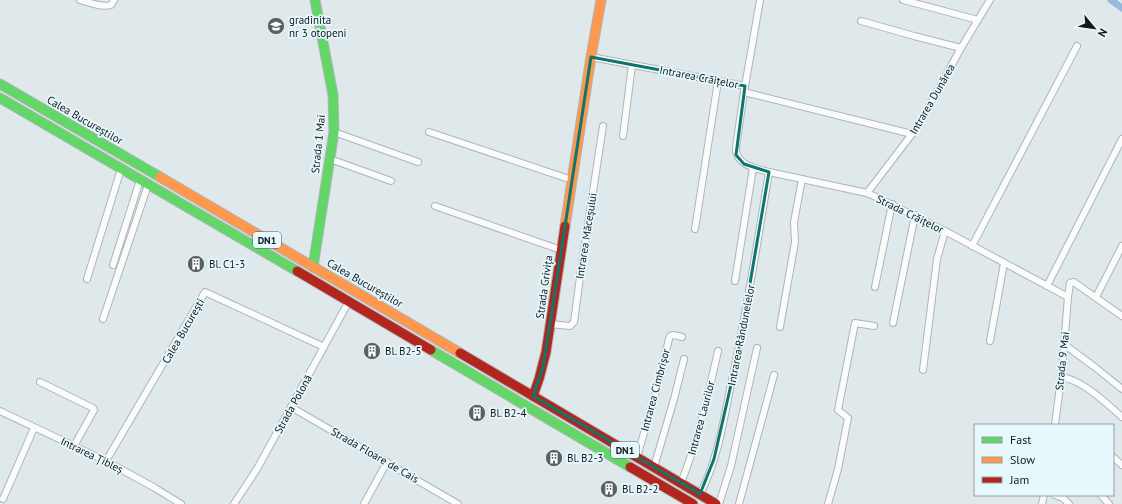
<svg xmlns="http://www.w3.org/2000/svg" width="1122" height="504" font-family="'PT Sans',sans-serif">
<style>
.green{fill:#bddfe7}
.lines{fill:none;stroke-linecap:round;stroke-linejoin:round}
.canal{stroke:#94bae0;stroke-width:7}
.street-casing{stroke:#aeb5b7;stroke-width:8}
.fast-casing{stroke:#aeb5b7;stroke-width:11}
.slow-casing{stroke:#aeb5b7;stroke-width:11}
.jam-casing{stroke:#aeb5b7;stroke-width:11}
.street{stroke:#fafcfc;stroke-width:6}
.fast{stroke:#63d668;stroke-width:9}
.slow{stroke:#ff974d;stroke-width:9}
.jam{stroke:#b3261e;stroke-width:9}
.marked{fill:none;stroke:#0f766e;stroke-width:3;stroke-linejoin:round}
.labels{text-anchor:middle;stroke-width:3.5;stroke-linejoin:round;paint-order:stroke}
.shield{fill:#e7f8fd;stroke:#535c5f;stroke-width:1}
.shield-label{font-size:10px;font-weight:bold;fill:#13191b}
.poi-label{font-size:11px;fill:#13191b;stroke:#e7f8fd;text-anchor:start}
.street-label{font-size:11px;fill:#13191b;stroke:#e7f8fd}
</style>
<rect width="100%" height="100%" fill="#dfe8ea"/>
<path class="green" d="M 344,273 L 347,274 L 369,286 L 370,288 L 371,294 L 339,275 Z"/>
<g class="lines">
<path class="canal" d="M 1111,0 L 1122,8"/>
<defs>
<g id="street">
<path d="M 80,0 C 89,2 101,8 111,5 L 114,0"/>
<path d="M 760,0 L 744,92 L 736,147 C 735,165 755,168 769,172 L 867,193 L 876,197 L 945,231 L 1068,297"/>
<path d="M 903,0 L 978,20"/>
<path d="M 861,21 L 914,36 L 961,48"/>
<path d="M 591,57 L 745,86"/>
<path d="M 744,92 L 912,134"/>
<path d="M 334,132 L 418,162"/>
<path d="M 429,132 L 572,180"/>
<path d="M 623,136 L 632,65"/>
<path d="M 330,159 L 391,181"/>
<path d="M 867,193 L 912,134 L 922,119 L 961,48 L 990,0"/>
<path d="M 435,206 L 561,250"/>
<path d="M 695,229 L 718,81"/>
<path d="M 972,246 L 1077,46"/>
<path d="M 113,265 L 140,180"/>
<path d="M 87,279 L 121,169"/>
<path d="M 735,281 L 753,168"/>
<path d="M 1047,286 L 1122,139"/>
<path d="M 875,287 L 892,204"/>
<path d="M 1096,297 L 1122,246"/>
<path d="M 103,319 L 148,185"/>
<path d="M 893,323 L 915,215"/>
<path d="M 550,324 L 570,326 L 574,322 L 581,270 L 603,126"/>
<path d="M 780,327 L 795,242 L 794,222 L 802,179"/>
<path d="M 990,341 L 1004,263"/>
<path d="M 1065,345 L 1096,368 L 1122,389"/>
<path d="M 923,370 L 937,259 L 945,231"/>
<path d="M 1061,377 C 1083,380 1106,403 1122,417"/>
<path d="M 40,382 L 93,408 L 94,410 L 74,446"/>
<path d="M 291,407 L 458,504"/>
<path d="M 0,411 L 106,461 L 155,488 L 181,504"/>
<path d="M 1055,425 L 1062,371 L 1068,297 L 1070,283 L 1074,282 L 1075,283 L 1122,316"/>
<path d="M 637,457 L 659,381 L 669,339 L 670,336 L 673,335 L 682,337"/>
<path d="M 1113,457 L 1122,465"/>
<path d="M 106,461 L 205,292 L 324,347"/>
<path d="M 654,467 L 674,399 L 684,359"/>
<path d="M 681,483 C 698,440 708,396 718,351"/>
<path d="M 700,494 C 717,462 723,424 730,389 C 746,317 757,245 769,172"/>
<path d="M 1055,495 L 1063,498 L 1069,504"/>
<path d="M 1101,495 L 1109,504"/>
<path d="M 3,499 L 34,428"/>
<path d="M 234,504 L 257,469 L 349,301"/>
<path d="M 364,504 L 387,462"/>
<path d="M 719,504 L 731,466 L 757,348"/>
<path d="M 739,504 L 774,375"/>
<path d="M 828,504 L 838,469 L 848,418 L 838,410 L 855,323 L 874,326"/>
<path d="M 1042,504 L 1044,495"/>
</g>
<g id="fast">
<path d="M 0,84 L 160,177"/>
<path d="M 0,98 L 297,271"/>
<path d="M 313,267 L 334,132 L 333,95 L 315,0"/>
<path d="M 431,350 L 630,467"/>
</g>
<g id="slow">
<path d="M 160,177 L 460,353"/>
<path d="M 565,226 L 591,57 L 601,0"/>
</g>
<g id="jam">
<path d="M 297,271 L 431,350"/>
<path d="M 460,353 L 716,504"/>
<path d="M 533,396 L 539,379 L 546,352 L 565,226"/>
<path d="M 630,467 L 693,504"/>
</g>
</defs>
<use href="#street" class="street-casing"/>
<use href="#fast" class="fast-casing"/>
<use href="#slow" class="slow-casing"/>
<use href="#jam" class="jam-casing"/>
<use href="#street" class="street"/>
<use href="#fast" class="fast"/>
<use href="#slow" class="slow"/>
<use href="#jam" class="jam"/>
</g>
<path class="marked" d="M 591,57 L 745,86 L 736,155 L 744,164 L 769,172 L 738,354 L 714,459 L 700,494 L 533,396 L 543,367 L 550,324 Z"/>
<defs>
<symbol id="school-disc" viewBox="-11 -11 22 22"><circle r="9.5" fill="#5a6163" stroke="#e7f8fd"/><path d="M0-5L7-2L0 1L-7-2ZM-4 1L0 2.5L4 1V4Q0 6-4 4Z" fill="#fff"/></symbol>
<symbol id="building-disc" viewBox="-11 -11 22 22"><circle r="9.5" fill="#5a6163" stroke="#e7f8fd"/><path d="M-4-6H4V6H1V3H-1V6H-4ZM-2.5-4.3h1.7v1.8h-1.7ZM.8-4.3h1.7v1.8H.8ZM-2.5-1h1.7V.8h-1.7ZM.8-1h1.7V.8H.8Z" fill="#fff"/></symbol>
</defs>
<g fill-rule="evenodd">
<use href="#school-disc" x="266" y="16" width="20" height="20"/>
<use href="#building-disc" x="186" y="254" width="20" height="20"/>
<use href="#building-disc" x="362" y="341" width="20" height="20"/>
<use href="#building-disc" x="467" y="403" width="20" height="20"/>
<use href="#building-disc" x="544" y="448" width="20" height="20"/>
<use href="#building-disc" x="599" y="479" width="20" height="20"/>
</g>
<g class="labels">
<g class="shield">
<rect x="253" y="232" width="28" height="16" rx="3"/>
<rect x="611" y="442" width="28" height="16" rx="3"/>
</g>
<g class="shield-label">
<text x="267" y="244">DN1</text>
<text x="625" y="454">DN1</text>
</g>
<g class="poi-label">
<text x="289" y="24">gradinita<tspan x="289" dy="13">nr 3 otopeni</tspan></text>
<text x="209" y="268">Bl. C1-3</text>
<text x="385" y="355">Bl. B2-5</text>
<text x="490" y="417">Bl. B2-4</text>
<text x="567" y="462">Bl. B2-3</text>
<text x="622" y="493">Bl. B2-2</text>
</g>
<g class="street-label">
<text transform="translate(699 77) rotate(11)" y="4">Intrarea Crăițelor</text>
<text transform="translate(932 99) rotate(-60)" y="4">Intrarea Dunărea</text>
<text transform="translate(85 120) rotate(30)" y="4">Calea Bucureștilor</text>
<text transform="translate(318 144) rotate(-84)" y="4">Strada 1 Mai</text>
<text transform="translate(910 214) rotate(26)" y="4">Strada Crăițelor</text>
<text transform="translate(586 236) rotate(-81)" y="4">Intrarea Măceșului</text>
<text transform="translate(365 283) rotate(30)" y="4">Calea Bucureștilor</text>
<text transform="translate(544 287) rotate(-82)" y="4">Strada Grivița</text>
<text transform="translate(183 331) rotate(-60)" y="4">Calea București</text>
<text transform="translate(741 335) rotate(-79)" y="4">Intrarea Rândunelelor</text>
<text transform="translate(1062 361) rotate(-84)" y="4">Strada 9 Mai</text>
<text transform="translate(655 390) rotate(-75)" y="4">Intrarea Cimbrișor</text>
<text transform="translate(293 404) rotate(-61)" y="4">Strada Polonă</text>
<text transform="translate(701 418) rotate(-75)" y="4">Intrarea Laurilor</text>
<text transform="translate(92 455) rotate(26)" y="4">Intrarea Țibleș</text>
<text transform="translate(375 455) rotate(30)" y="4">Strada Floare de Cais</text>
</g>
</g>
<rect x="974" y="424" width="140" height="72" fill="#e7f8fd" stroke="#929fa3"/>
<rect x="982" y="437" width="20" height="6" fill="#63d668" stroke="#929fa3"/>
<text x="1010" y="444" font-size="12" fill="#13191b">Fast</text>
<rect x="982" y="457" width="20" height="6" fill="#ff974d" stroke="#929fa3"/>
<text x="1010" y="464" font-size="12" fill="#13191b">Slow</text>
<rect x="982" y="477" width="20" height="6" fill="#b3261e" stroke="#929fa3"/>
<text x="1010" y="484" font-size="12" fill="#13191b">Jam</text>
<g transform="translate(1094 28) rotate(119)" stroke="#e7f8fd" stroke-width="3" paint-order="stroke">
<path d="M0-3L7 15L0 10L-7 15Z" fill="#13191b"/>
<text y="-6" font-size="11" font-weight="bold" text-anchor="middle" fill="#13191b">N</text>
</g>
</svg>
